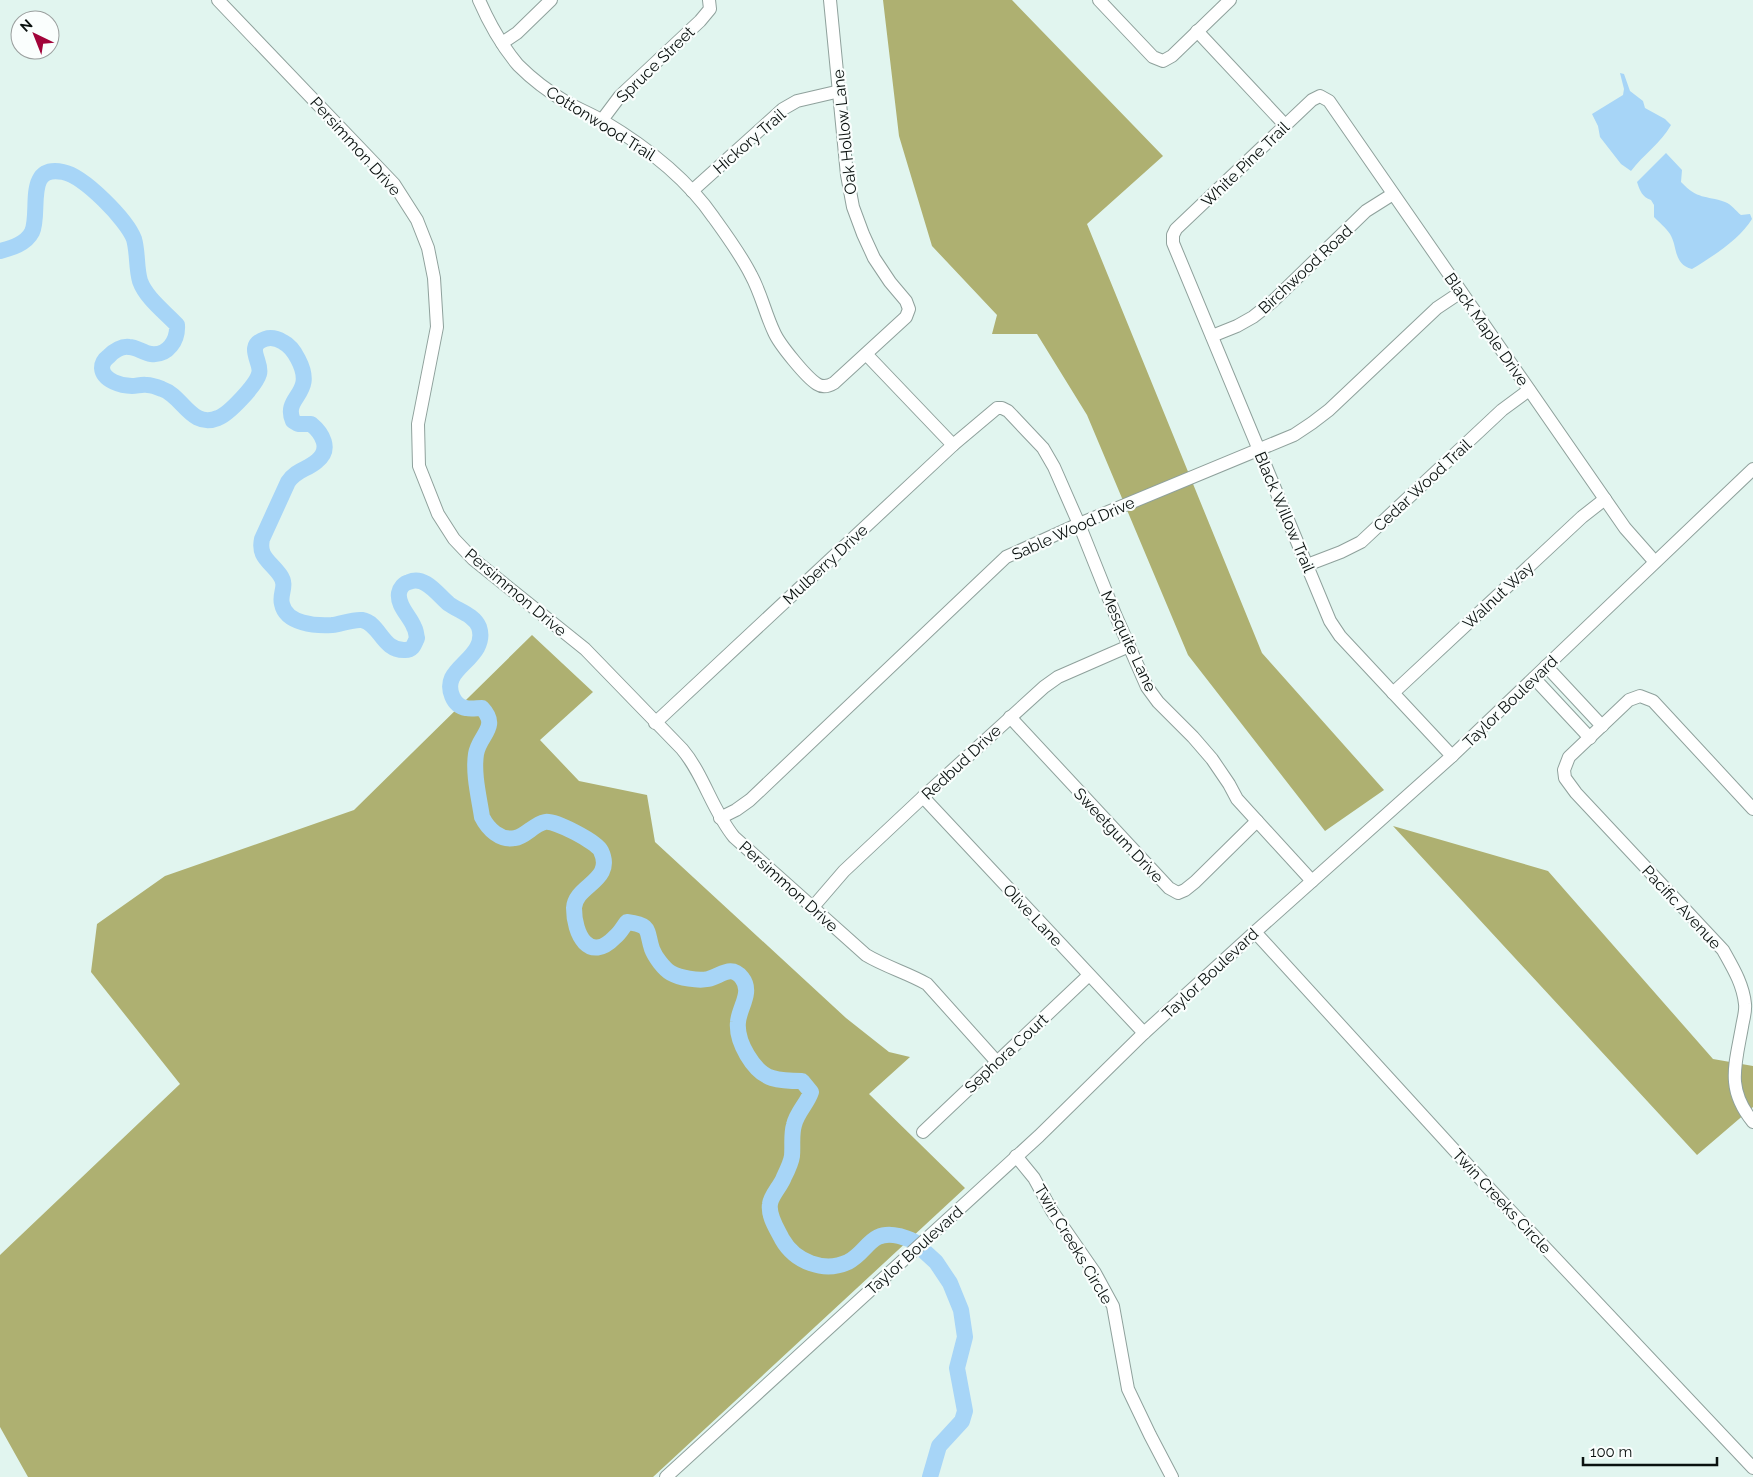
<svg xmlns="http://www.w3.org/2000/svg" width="1753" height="1477" font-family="Raleway,sans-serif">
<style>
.forest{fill:#aeb071}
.water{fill:#a7d5f7}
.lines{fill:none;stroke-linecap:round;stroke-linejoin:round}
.river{stroke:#a7d5f7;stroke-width:16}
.minor-casing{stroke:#8fa19c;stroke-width:14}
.minor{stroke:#fff;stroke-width:12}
.labels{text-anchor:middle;stroke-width:4.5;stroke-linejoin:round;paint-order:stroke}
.street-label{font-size:16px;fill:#0a110f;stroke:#fafefd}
</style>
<rect width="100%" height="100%" fill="#e1f5ef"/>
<g class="forest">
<path d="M 883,0 L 1012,0 L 1163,156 L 1087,224 L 1262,653 L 1384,790 L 1325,831 L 1188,655 L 1087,415 L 1037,334 L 992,334 L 997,315 L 932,246 L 899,136 Z"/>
<path d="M 532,635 L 593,692 L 540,740 L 579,781 L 647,795 L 655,842 L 846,1018 L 889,1052 L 910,1057 L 869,1094 L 965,1188 L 653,1477 L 28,1477 L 0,1427 L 0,1255 L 180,1084 L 91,972 L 97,924 L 165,876 L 354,810 Z"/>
<path d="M 1393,826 L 1548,871 L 1713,1059 L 1753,1066 L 1753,1107 L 1697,1155 Z"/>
</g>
<g class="water">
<path d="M 1620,73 L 1624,74 L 1630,91 L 1643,101 L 1645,108 L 1665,119 L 1671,125 C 1661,143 1643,155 1631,171 L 1621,164 L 1600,137 L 1598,126 L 1592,114 L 1623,95 L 1624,89 Z"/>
<path d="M 1666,153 L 1682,170 L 1681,182 C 1698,200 1705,195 1725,202 C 1731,204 1736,211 1741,215 L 1750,214 L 1752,219 C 1740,239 1712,257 1692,269 C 1673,264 1678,247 1670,234 C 1666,228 1659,222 1654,217 L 1654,205 L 1651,200 C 1642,197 1640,191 1637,182 Z"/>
</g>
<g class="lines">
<g class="river">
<path d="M 0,251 C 11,248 26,244 32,232 C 41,212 24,164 63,172 C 84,176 127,220 134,239 C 138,253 136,267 140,281 C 146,298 165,312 177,325 C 178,340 168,356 151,354 C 143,353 137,347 129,347 C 122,346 114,351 109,356 C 105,359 102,363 102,368 C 103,381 122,386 132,386 C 137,386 142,384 147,385 C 152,385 157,387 162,389 C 183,396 191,429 218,418 C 229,414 256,385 259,374 C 263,363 244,346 265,339 C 271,337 278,339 283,342 C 289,345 295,353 298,359 C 317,395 282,396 293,421 L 298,424 L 311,424 C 322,433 332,449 317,461 C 307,470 297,469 288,482 L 262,539 C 258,557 270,561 280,575 C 288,586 279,594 282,604 C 286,624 316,626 332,625 C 341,624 353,619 362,620 C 380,623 382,651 405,650 C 413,650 414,645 417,638 C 416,634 416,630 414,627 C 410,616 397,606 399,593 C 400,588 404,583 409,582 C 425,575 438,595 449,604 C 459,611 474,615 479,627 C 487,651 459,663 452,678 C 447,689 453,706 466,708 C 471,709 477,708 482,708 C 500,727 479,735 476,754 C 473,774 479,797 482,817 C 488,829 500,841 515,838 C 525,837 534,824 545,822 C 555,820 597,842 601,851 C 615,881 575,885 574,908 C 574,934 589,964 615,937 C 620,933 623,927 627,922 C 652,925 646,931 652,949 C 655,957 664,969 671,973 C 680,978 698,981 708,979 C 721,976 731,964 742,978 C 753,992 739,1008 738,1022 C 736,1041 753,1072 772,1078 C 782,1081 792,1081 802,1081 L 811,1092 C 807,1104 797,1112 794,1125 C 791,1135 793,1146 792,1156 C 791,1163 787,1171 784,1177 C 781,1186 771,1195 770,1204 C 768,1216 777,1229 782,1239 C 795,1262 824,1273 848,1262 C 868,1252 870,1229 899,1236 C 906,1238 911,1239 916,1243"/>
<path d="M 924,1251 L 936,1262 L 950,1283 L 961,1310 L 965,1337 L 957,1368 L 965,1411 L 962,1421 L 939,1446 L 930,1477"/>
</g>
<defs>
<g id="minor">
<path d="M 218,0 L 394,184 L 417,220 L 428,248 L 434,278 L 437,327 L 418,424 L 419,466 L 438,514 L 454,539 L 473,559 L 585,649 L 682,749 C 704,775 712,810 734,837 L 866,955 C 886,967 908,973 927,984 L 997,1062"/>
<path d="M 479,0 C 489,23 502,46 518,65 C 532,79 549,92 566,102 C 578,109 591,114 603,121 C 645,146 686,177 714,218 C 727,236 741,255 751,275 C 761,293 765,313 774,332 C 779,344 806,377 817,384 C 823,388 829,386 834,383 L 906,317 L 909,309 L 906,301 L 890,282 L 874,258 L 863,234 L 853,207 L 847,175 L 830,0"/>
<path d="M 1099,0 L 1153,57 L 1163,61 L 1172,56 L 1230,0"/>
<path d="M 1197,31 L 1285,125"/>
<path d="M 502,43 L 517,33 L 551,0"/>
<path d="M 602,120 L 620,96 L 700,21 L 710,9 L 709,0"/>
<path d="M 692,191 L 783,109 L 797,101 L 840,91"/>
<path d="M 1212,336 L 1237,326 L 1253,317 L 1272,302 L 1366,211 L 1393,194"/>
<path d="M 866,354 L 953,445"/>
<path d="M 1307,565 L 1341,552 L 1361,542 L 1502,410 L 1529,390"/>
<path d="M 1546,666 L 1602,726"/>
<path d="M 1534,678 L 1590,738"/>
<path d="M 1393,693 L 1582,517 L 1605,499"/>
<path d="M 1010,717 L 1169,888 L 1178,893 L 1185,890 L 1195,882 L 1257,821"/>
<path d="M 655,723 L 953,445 L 997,408 L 1002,408 L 1008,411 L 1043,448 L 1054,467 L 1079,524 L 1115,614 L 1147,687 L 1158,702 L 1193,737 L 1212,759 L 1229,784 L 1237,799 L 1312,881"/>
<path d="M 1452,756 L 1340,636 L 1330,621 L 1173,243 L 1173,235 L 1176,229 L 1312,100 L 1320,96 L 1329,101 L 1625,528 L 1655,562"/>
<path d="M 923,797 L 1144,1033"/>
<path d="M 1753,809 L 1653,701 L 1640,696 L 1629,700 L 1569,757 L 1564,770 L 1565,778 L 1576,793 L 1723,950 C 1733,968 1743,984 1745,1004 C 1746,1011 1743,1020 1742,1027 C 1735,1066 1726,1089 1753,1122"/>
<path d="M 720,818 L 736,810 L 750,800 L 1006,557 L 1079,524 L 1294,435 L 1312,423 L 1329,410 L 1437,308 L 1461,292"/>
<path d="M 813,907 L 844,871 L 923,797 L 1044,687 L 1058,677 L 1129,646"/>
<path d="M 1255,932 L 1487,1186 L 1753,1468"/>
<path d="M 923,1132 L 1089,975"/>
<path d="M 1016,1156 L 1034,1178 L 1052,1211 L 1095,1273 L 1113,1306 L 1128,1389 L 1150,1435 L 1172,1477"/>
<path d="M 666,1477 L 1039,1136 L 1144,1033 L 1255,932 L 1452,756 L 1753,469"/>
</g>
</defs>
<use href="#minor" class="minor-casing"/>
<use href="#minor" class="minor"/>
</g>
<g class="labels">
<g class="street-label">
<text transform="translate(655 64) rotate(-44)" y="6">Spruce Street</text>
<text transform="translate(601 123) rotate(32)" y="6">Cottonwood Trail</text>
<text transform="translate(844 132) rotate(-96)" y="6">Oak Hollow Lane</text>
<text transform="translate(749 141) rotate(-41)" y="6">Hickory Trail</text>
<text transform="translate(356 146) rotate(48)" y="6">Persimmon Drive</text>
<text transform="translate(1245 164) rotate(-44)" y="6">White Pine Trail</text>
<text transform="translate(1305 269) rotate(-43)" y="6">Birchwood Road</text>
<text transform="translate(1487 329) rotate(55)" y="6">Black Maple Drive</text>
<text transform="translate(1422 485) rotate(-43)" y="6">Cedar Wood Trail</text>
<text transform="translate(1285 512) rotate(67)" y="6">Black Willow Trail</text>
<text transform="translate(1073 528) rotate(-24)" y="6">Sable Wood Drive</text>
<text transform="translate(825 564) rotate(-43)" y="6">Mulberry Drive</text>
<text transform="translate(516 592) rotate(40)" y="6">Persimmon Drive</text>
<text transform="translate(1498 595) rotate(-43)" y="6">Walnut Way</text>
<text transform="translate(1129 641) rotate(65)" y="6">Mesquite Lane</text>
<text transform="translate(1510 701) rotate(-44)" y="6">Taylor Boulevard</text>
<text transform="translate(961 762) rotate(-43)" y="6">Redbud Drive</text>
<text transform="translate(1119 835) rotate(47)" y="6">Sweetgum Drive</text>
<text transform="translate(789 886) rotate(42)" y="6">Persimmon Drive</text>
<text transform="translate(1682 907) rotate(47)" y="6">Pacific Avenue</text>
<text transform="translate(1033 915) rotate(47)" y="6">Olive Lane</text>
<text transform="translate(1210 973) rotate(-43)" y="6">Taylor Boulevard</text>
<text transform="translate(1006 1053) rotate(-43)" y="6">Sephora Court</text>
<text transform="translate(1502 1201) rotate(47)" y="6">Twin Creeks Circle</text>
<text transform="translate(1074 1244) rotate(59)" y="6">Twin Creeks Circle</text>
<text transform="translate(914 1250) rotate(-42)" y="6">Taylor Boulevard</text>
</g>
</g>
<g transform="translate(35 35) rotate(317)"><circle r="24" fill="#fafefd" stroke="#9a9f9e"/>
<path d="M0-4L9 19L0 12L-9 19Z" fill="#a2043a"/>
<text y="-8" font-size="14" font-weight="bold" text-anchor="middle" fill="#0a110f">N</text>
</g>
<path d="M1583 1457v8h134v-8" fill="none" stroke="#0a110f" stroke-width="2.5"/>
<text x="1590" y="1457" font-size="15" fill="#0a110f" stroke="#fafefd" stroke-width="4" paint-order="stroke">100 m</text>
</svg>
